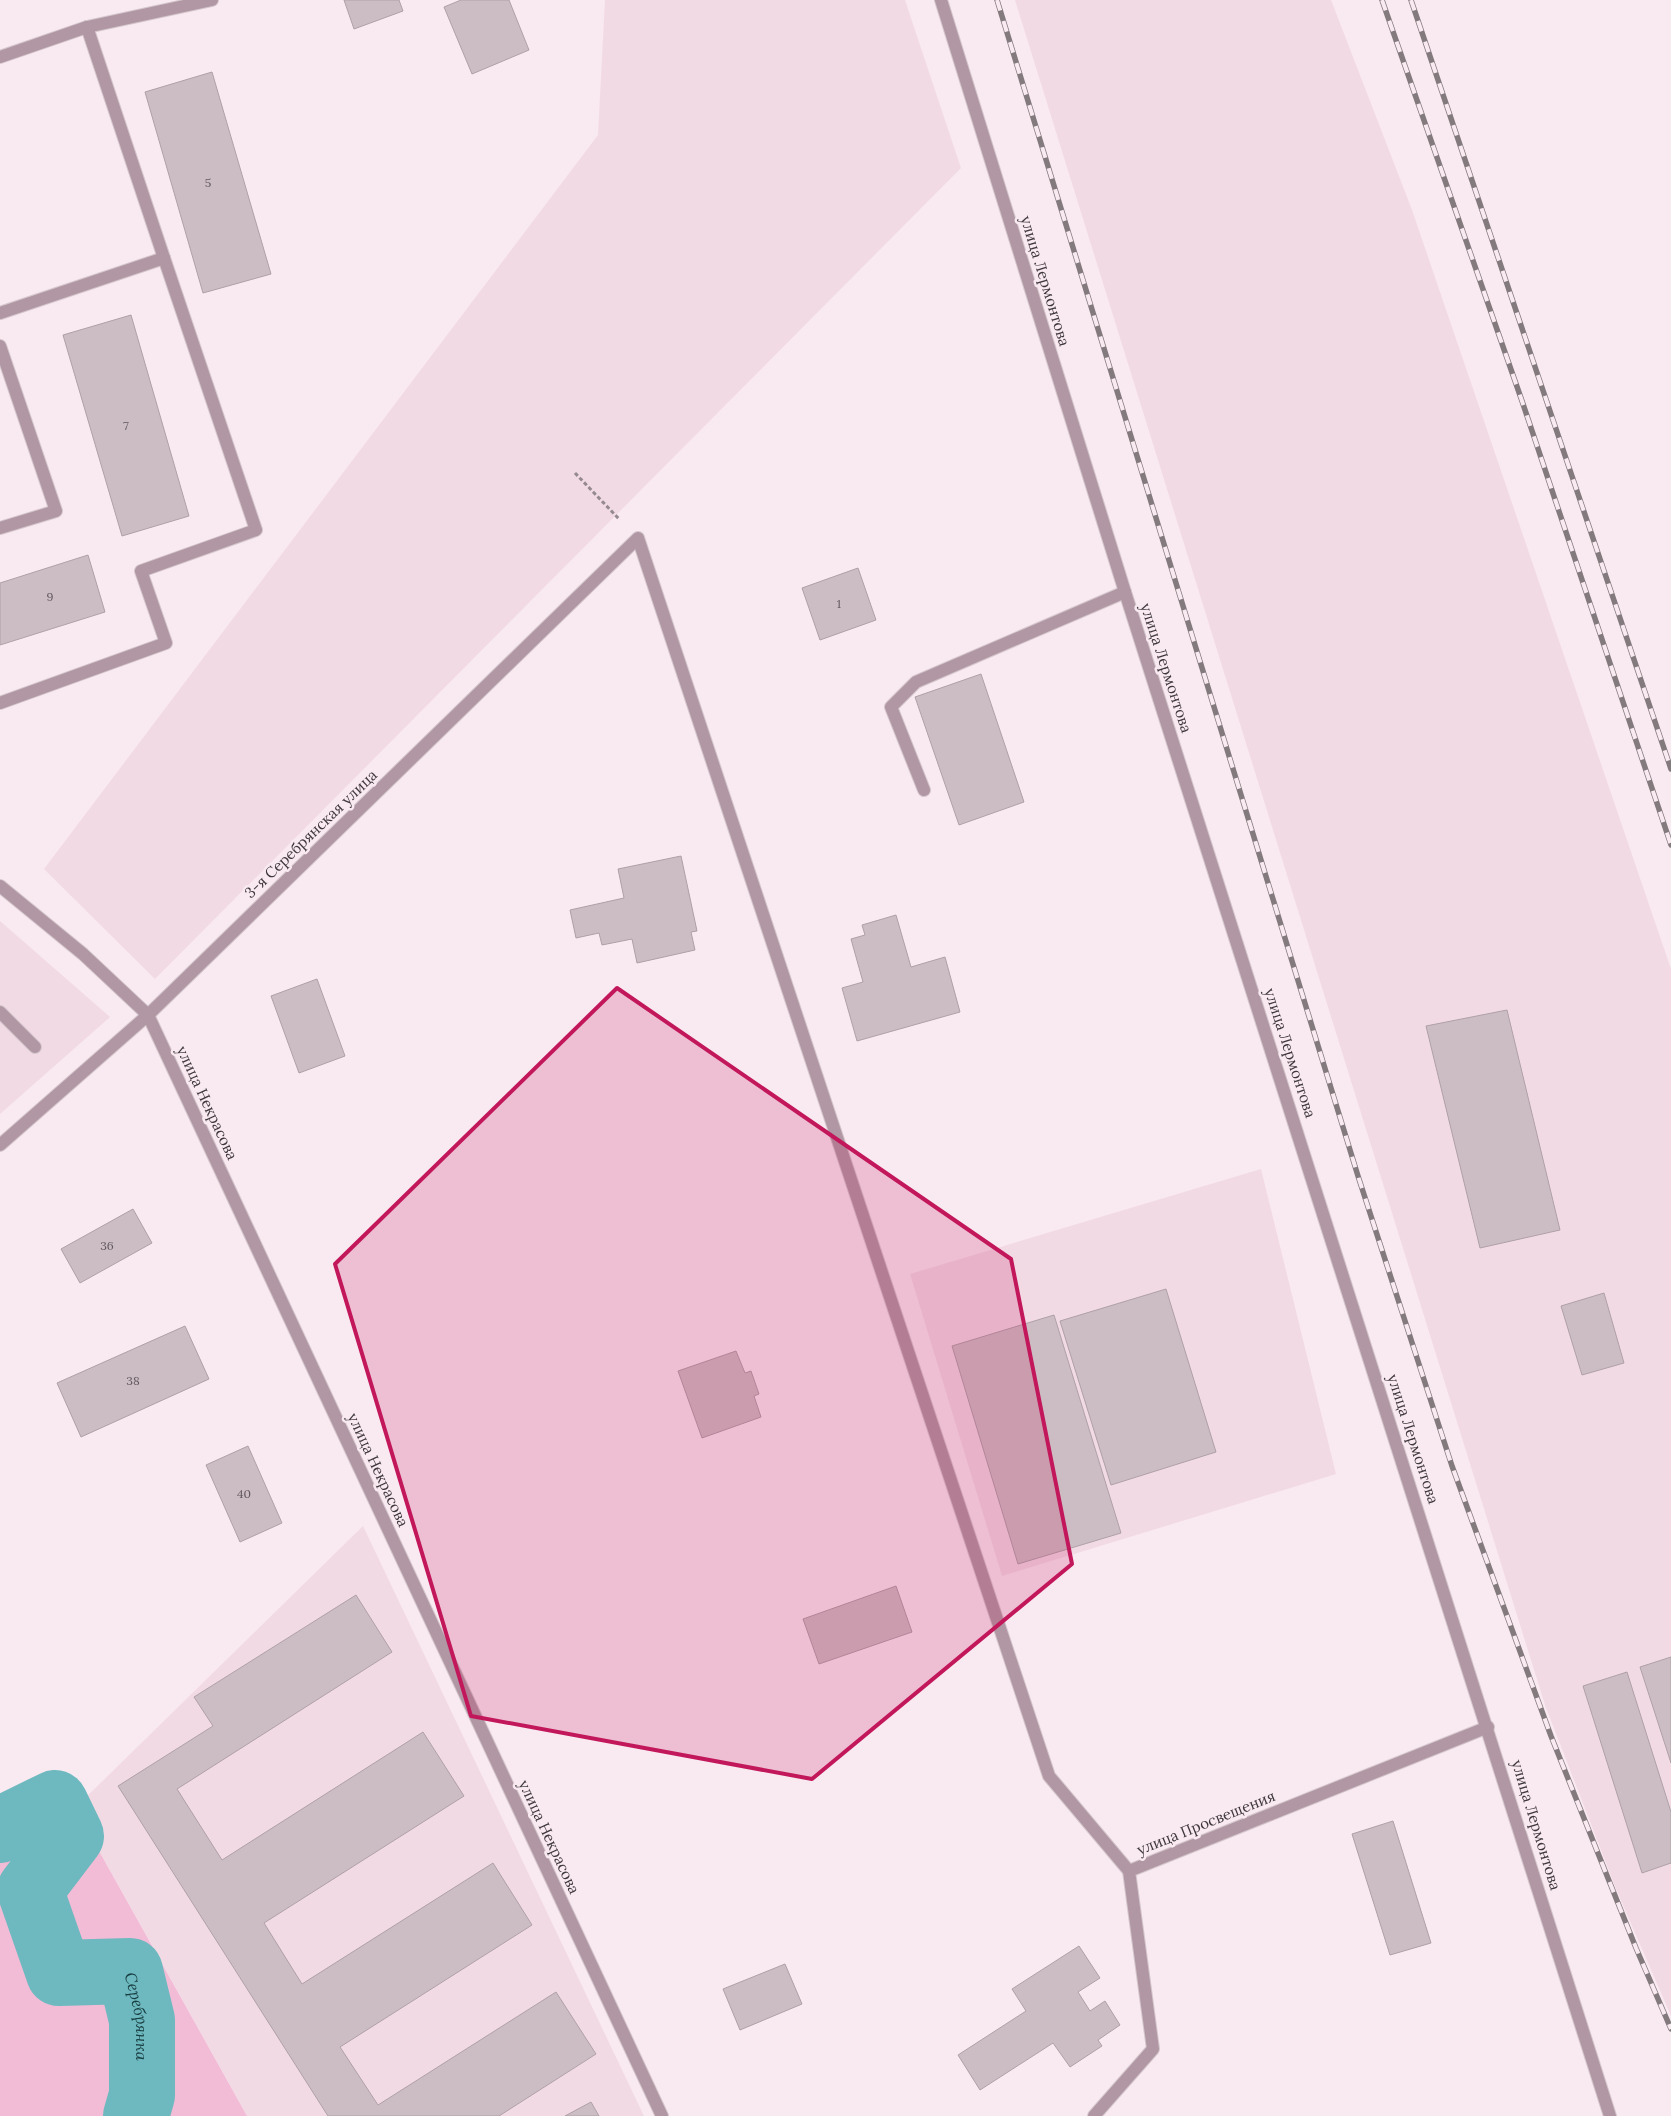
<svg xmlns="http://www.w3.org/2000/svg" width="1671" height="2116" font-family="Lora,serif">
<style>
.built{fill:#f2dae5}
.green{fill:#f2bbd6}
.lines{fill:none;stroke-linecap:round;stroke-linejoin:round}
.river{stroke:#6db9bf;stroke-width:66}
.building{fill:#ccbdc4;stroke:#afa0a7}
.service-casing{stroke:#d4c6cc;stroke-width:14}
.minor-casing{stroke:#d4c6cc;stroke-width:14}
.path{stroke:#958a8f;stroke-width:3;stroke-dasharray:4 2.5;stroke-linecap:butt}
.service{stroke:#b097a3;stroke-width:12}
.minor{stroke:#b097a3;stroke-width:12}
.rail-casing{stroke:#837a7e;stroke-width:5.5}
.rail{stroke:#f9e9f0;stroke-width:4;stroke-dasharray:11;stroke-linecap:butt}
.marked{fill:#c2185b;fill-opacity:0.2;stroke:#c2185b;stroke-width:4;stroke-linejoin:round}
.labels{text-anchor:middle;stroke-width:5;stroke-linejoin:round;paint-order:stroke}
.number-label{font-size:12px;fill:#62595d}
.street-label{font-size:15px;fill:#3e383b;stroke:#f9e9f0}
.water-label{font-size:16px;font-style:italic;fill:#183d40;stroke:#f9e9f0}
</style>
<rect width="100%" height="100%" fill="#f9e9f0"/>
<g class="built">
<path d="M 605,0 L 905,0 L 961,168 L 155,979 L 44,869 L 598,135 Z"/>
<path d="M 1015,0 L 1331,0 L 1412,210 L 1671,969 L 1671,2016 L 1616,1889 L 1545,1705 Z"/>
<path d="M 0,921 L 110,1017 L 0,1114 Z"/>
<path d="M 1261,1169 L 1336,1474 L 1002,1576 L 910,1274 Z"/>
<path d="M 363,1526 L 644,2116 L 247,2116 L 75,1808 Z"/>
</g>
<path class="green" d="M 75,1808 L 247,2116 L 0,2116 L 0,1810 Z"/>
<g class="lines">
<path class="river" id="s1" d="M 0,1830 L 55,1803 L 71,1836 L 30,1890 L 59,1973 L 130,1971 L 142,2020 L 142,2095 L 136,2116"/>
</g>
<g class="building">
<path d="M 344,0 L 399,0 L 403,11 L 354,29 Z"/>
<path d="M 461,0 L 509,0 L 529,50 L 472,74 L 444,7 Z"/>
<path d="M 212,72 L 271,274 L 203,293 L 145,92 Z"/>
<path d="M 131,315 L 189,516 L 122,536 L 63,335 Z"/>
<path d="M 88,555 L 105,612 L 0,645 L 0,583 Z"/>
<path d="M 858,568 L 876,620 L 820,640 L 802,588 Z"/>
<path d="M 981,674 L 1024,802 L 959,825 L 915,697 Z"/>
<path d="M 681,856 L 697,931 L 691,932 L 695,950 L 637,963 L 632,939 L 602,945 L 599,933 L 576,938 L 570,910 L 624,898 L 618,869 Z"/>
<path d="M 896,915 L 911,967 L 945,957 L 960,1012 L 857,1041 L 842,988 L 863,982 L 851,939 L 865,935 L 862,925 Z"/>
<path d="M 317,979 L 345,1056 L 299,1073 L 271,996 Z"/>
<path d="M 1507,1010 L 1560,1230 L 1480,1248 L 1426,1026 Z"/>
<path d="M 133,1209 L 152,1243 L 80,1283 L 61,1249 Z"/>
<path d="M 1166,1289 L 1216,1452 L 1111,1485 L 1060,1321 Z"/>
<path d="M 1604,1293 L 1624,1363 L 1582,1375 L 1561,1306 Z"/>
<path d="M 1054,1315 L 1121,1533 L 1018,1564 L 952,1346 Z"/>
<path d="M 185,1326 L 209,1379 L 81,1437 L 57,1383 Z"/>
<path d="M 736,1351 L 745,1373 L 751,1371 L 759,1394 L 754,1396 L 761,1417 L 702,1438 L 678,1371 Z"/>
<path d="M 248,1446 L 282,1523 L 240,1542 L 206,1465 Z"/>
<path d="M 896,1586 L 912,1632 L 819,1664 L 803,1619 Z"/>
<path d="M 356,1595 L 392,1652 L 177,1789 L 222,1860 L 423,1732 L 464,1796 L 264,1923 L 302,1984 L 493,1863 L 532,1925 L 340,2047 L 378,2105 L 556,1992 L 596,2054 L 499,2116 L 328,2116 L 118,1786 L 213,1726 L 194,1697 Z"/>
<path d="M 1671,1657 L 1671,1763 L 1640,1667 Z"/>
<path d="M 1627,1672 L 1671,1812 L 1671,1863 L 1642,1873 L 1583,1686 Z"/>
<path d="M 1393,1821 L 1431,1943 L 1390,1955 L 1352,1834 Z"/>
<path d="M 1079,1946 L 1100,1978 L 1078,1992 L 1090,2011 L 1105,2001 L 1120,2025 L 1098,2040 L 1102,2046 L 1070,2067 L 1053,2043 L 980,2090 L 958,2055 L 1026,2011 L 1012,1989 Z"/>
<path d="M 785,1964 L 802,2004 L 740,2030 L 723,1989 Z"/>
<path d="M 591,2102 L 599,2116 L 565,2116 Z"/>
</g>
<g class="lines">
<defs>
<g id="service">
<path d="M 0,57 L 87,27 L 212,0"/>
<path d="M 0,313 L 164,258 L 87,27"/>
<path d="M 0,346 L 56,511 L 0,528"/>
<path d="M 0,703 L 166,643 L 141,571 L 256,530 L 164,258"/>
<path d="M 924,790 L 891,707 L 916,682 L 1125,592"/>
<path d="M 0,1012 L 35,1047"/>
<path d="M 0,1145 L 148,1015 L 638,538 L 1049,1776 L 1129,1871"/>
</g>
<g id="minor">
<path d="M 941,0 L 1125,592 L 1610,2116"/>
<path d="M 0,886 L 83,954 L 148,1015 L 662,2116"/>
<path d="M 1094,2116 L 1153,2049 L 1129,1871 L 1488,1727"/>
</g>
</defs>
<use href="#service" class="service-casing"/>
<use href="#minor" class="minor-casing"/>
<path class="path" d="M 575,473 L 620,520"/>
<use href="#service" class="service"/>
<use href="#minor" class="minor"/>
<defs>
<g id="rail">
<path d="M 997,0 L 1358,1176 L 1452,1466 L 1551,1736 L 1636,1948 L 1671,2029"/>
<path d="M 1382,0 L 1522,401 L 1671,845"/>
<path d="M 1411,0 L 1671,769"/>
</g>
</defs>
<use href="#rail" class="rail-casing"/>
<use href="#rail" class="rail"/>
</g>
<path class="marked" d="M 617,988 L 1011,1259 L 1072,1564 L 812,1779 L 471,1716 L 335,1264 Z"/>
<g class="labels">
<g class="number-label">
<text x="208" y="187">5</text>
<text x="126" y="430">7</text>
<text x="50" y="601">9</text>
<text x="839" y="608">1</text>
<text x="107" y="1250">36</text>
<text x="133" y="1385">38</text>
<text x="244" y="1498">40</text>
</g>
<g class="street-label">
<text transform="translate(1045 281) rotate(73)" y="5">улица Лермонтова</text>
<text transform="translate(1166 668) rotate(72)" y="5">улица Лермонтова</text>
<text transform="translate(311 834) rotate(-44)" y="5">3-я Серебрянская улица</text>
<text transform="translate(1290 1053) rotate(72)" y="5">улица Лермонтова</text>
<text transform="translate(207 1103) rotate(65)" y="5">улица Некрасова</text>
<text transform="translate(1413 1439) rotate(72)" y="5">улица Лермонтова</text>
<text transform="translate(378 1470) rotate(65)" y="5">улица Некрасова</text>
<text transform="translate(1206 1823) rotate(-22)" y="5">улица Просвещения</text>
<text transform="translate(1536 1825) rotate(73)" y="5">улица Лермонтова</text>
<text transform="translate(549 1837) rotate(65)" y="5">улица Некрасова</text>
</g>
<g class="water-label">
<text dy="6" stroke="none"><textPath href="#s1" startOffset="371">Серебрянка</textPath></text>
</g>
</g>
</svg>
